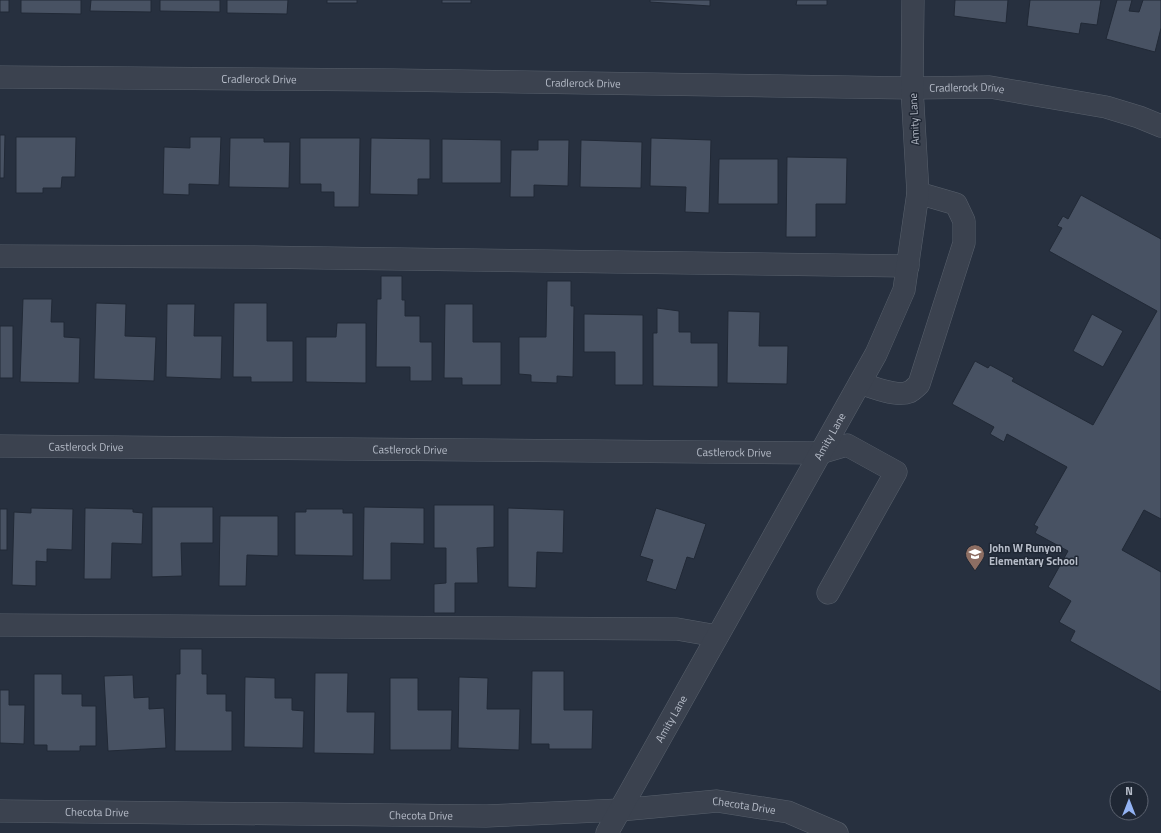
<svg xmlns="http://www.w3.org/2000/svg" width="1161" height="833" font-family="'Titillium Web',sans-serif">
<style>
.building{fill:#485263;stroke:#212936}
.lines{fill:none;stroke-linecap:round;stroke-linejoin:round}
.minor-casing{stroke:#58606c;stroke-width:23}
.minor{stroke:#3b424f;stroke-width:22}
.labels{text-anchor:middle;stroke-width:3;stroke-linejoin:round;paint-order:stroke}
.street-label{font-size:11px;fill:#b7bdc9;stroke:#1f2734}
.poi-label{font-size:11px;font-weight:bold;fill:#b7bdc9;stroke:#1f2734;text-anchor:start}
</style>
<rect width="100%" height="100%" fill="#27303f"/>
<g class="building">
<rect x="0" y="0" width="9" height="12"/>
<path d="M 21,0 L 81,0 L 81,14 L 21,13 Z"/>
<path d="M 91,0 L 151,0 L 151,12 L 90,11 Z"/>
<path d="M 160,0 L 220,0 L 220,12 L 160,11 Z"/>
<path d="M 227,0 L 288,0 L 287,14 L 227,13 Z"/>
<rect x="327" y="0" width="30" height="3"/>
<rect x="442" y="0" width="29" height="3"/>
<path d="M 650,0 L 710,0 L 710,6 L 650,2 Z"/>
<path d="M 797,0 L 827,0 L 827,5 L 796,5 Z"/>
<path d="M 955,0 L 1008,0 L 1006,23 L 954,16 Z"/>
<path d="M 1030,0 L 1101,0 L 1097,25 L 1081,23 L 1079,34 L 1027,26 Z"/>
<path d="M 1117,0 L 1132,0 L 1129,11 L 1139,12 L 1143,0 L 1161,0 L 1161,28 L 1155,52 L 1106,39 Z"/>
<path d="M 0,135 L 5,135 L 4,178 L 0,178 Z"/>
<path d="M 16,137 L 76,137 L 75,177 L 62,177 L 61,188 L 43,188 L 43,193 L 16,193 Z"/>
<path d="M 190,137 L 221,137 L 219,185 L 189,184 L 189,195 L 163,194 L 164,147 L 190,148 Z"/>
<path d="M 230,138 L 264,138 L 264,142 L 290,142 L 289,188 L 229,187 Z"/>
<path d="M 300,138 L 360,138 L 359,207 L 334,207 L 334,192 L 321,192 L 321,184 L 300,184 Z"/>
<path d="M 371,138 L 430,139 L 430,179 L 418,179 L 418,195 L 370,194 Z"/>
<path d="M 651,138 L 711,140 L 709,213 L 685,212 L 686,187 L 650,186 Z"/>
<path d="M 442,139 L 501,140 L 501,183 L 442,183 Z"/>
<path d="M 538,140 L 569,140 L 568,186 L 534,185 L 534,197 L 510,197 L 511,150 L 538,150 Z"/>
<path d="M 581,140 L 642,142 L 641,188 L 580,187 Z"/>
<path d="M 787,157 L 847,158 L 846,204 L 816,204 L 816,237 L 786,237 Z"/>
<path d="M 719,159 L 778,159 L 778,204 L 718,204 Z"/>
<path d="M 1081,195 L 1161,239 L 1161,519 L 1144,510 L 1122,550 L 1161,572 L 1161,692 L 1070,641 L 1075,631 L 1059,622 L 1071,601 L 1048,587 L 1068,551 L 1035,533 L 1038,527 L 1034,525 L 1067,467 L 1007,434 L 1004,442 L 990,434 L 994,427 L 952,404 L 975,361 L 988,368 L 990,365 L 1014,378 L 1012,381 L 1093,425 L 1157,311 L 1049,251 L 1062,228 L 1057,226 L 1063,216 L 1068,219 Z"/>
<path d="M 381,276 L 402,276 L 402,300 L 405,300 L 405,316 L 420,316 L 420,342 L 432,342 L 432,381 L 410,381 L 410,367 L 376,367 L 377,299 L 381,299 Z"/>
<path d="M 547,281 L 571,281 L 571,306 L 574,306 L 573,377 L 557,376 L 557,383 L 531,382 L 531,375 L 519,374 L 519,337 L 546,337 Z"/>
<path d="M 23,299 L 52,299 L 51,322 L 64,322 L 64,337 L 80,338 L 79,383 L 20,382 Z"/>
<path d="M 96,303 L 126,304 L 125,336 L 156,337 L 154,381 L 94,379 Z"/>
<path d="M 234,303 L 267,303 L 267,341 L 293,341 L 293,382 L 251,382 L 251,377 L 233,377 Z"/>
<path d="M 167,304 L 195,304 L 194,336 L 222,336 L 221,379 L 166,377 Z"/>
<path d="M 445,304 L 473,304 L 473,342 L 501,342 L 501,385 L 462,385 L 462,378 L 444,378 Z"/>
<path d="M 657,308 L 679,311 L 679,332 L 691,332 L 691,343 L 718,343 L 718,387 L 653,386 L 653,333 L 657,333 Z"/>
<path d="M 728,311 L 760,312 L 759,346 L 788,346 L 787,384 L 727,383 Z"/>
<path d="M 584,314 L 643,315 L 643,385 L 615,385 L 615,352 L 584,352 Z"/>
<path d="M 1092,314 L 1123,331 L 1103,367 L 1073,351 Z"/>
<path d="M 337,323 L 366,323 L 366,383 L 306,382 L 306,337 L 336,337 Z"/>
<rect x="0" y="326" width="13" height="52"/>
<path d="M 434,505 L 494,505 L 494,547 L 477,548 L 478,583 L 455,583 L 455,613 L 434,613 L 434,584 L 446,583 L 446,548 L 434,548 Z"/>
<path d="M 152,507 L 213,507 L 213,543 L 181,543 L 182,576 L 152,577 Z"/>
<path d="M 364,507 L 424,508 L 424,544 L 391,543 L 391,580 L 363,580 Z"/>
<path d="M 31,508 L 73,509 L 72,550 L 47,549 L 47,562 L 36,561 L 36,586 L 12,585 L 14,512 L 31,513 Z"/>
<path d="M 85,508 L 133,509 L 133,512 L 143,513 L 142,544 L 112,543 L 111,579 L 84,579 Z"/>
<path d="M 508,508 L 564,510 L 563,553 L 537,552 L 536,588 L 508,587 Z"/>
<path d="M 656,508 L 706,524 L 694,559 L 687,557 L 676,590 L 646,581 L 653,560 L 640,556 Z"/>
<rect x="0" y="509" width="7" height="41"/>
<path d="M 306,509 L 343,509 L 343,513 L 353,513 L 353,556 L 295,555 L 295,512 L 306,512 Z"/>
<path d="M 220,516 L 278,516 L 278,556 L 247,555 L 246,586 L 219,586 Z"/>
<path d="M 180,649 L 202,649 L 202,674 L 207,674 L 207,694 L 226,694 L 226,711 L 232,711 L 232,751 L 175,751 L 176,674 L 180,674 Z"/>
<path d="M 532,671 L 564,671 L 564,710 L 593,710 L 592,749 L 549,749 L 549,744 L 531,744 Z"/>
<path d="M 315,673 L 348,673 L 347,712 L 375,712 L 374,754 L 314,753 Z"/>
<path d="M 34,674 L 62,674 L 62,694 L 82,694 L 82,706 L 96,706 L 96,746 L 80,746 L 80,751 L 47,751 L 47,745 L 34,745 Z"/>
<path d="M 133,675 L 134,698 L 149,697 L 149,709 L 164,708 L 166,748 L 108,751 L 104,676 Z"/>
<path d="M 245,677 L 275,678 L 275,698 L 292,698 L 292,710 L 304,711 L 303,748 L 244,747 Z"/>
<path d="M 459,677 L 488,678 L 487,709 L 520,709 L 519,750 L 458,748 Z"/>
<path d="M 390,678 L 418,678 L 418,710 L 452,710 L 451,750 L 390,750 Z"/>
<path d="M 0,690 L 9,690 L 9,705 L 25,705 L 24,744 L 0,743 Z"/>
</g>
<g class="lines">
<defs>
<g id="minor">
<path id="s1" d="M 0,77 L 393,80 L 912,88 L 990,87 L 1106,107 L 1139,117 L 1161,126"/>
<path d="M 0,256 L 253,257 L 908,266"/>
<path d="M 860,383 C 871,387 898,397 909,392 C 912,391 916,387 919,384 L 964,243 L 964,221 L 956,204 L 918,193"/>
<path id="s2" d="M 0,446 L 820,453 L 847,445 L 896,472 L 828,593"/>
<path d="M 0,625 L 677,629 L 717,636"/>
<path id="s3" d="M 0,811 L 486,816 L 620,810 L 717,801 L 788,812 L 837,833"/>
<path id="s4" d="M 607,833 L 876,354 L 904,290 L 918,193 L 912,88 L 913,0"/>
</g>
</defs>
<use href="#minor" class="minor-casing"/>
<use href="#minor" class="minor"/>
</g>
<defs>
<symbol id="school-pin" viewBox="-11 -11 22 30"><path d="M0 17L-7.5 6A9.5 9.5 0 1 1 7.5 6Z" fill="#8d6e63" stroke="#1f2734"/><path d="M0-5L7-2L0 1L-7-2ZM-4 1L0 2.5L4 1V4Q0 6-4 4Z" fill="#fff"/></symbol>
</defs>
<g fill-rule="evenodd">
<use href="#school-pin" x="964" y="543" width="22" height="30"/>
</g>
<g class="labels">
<g class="street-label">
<text dy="4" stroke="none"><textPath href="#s1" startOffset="259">Cradlerock Drive</textPath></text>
<text dy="4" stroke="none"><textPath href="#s1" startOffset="583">Cradlerock Drive</textPath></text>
<text dy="4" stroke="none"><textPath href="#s1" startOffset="967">Cradlerock Drive</textPath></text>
<text transform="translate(914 119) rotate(-93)" y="4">Amity Lane</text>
<text dy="4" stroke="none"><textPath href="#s4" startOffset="455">Amity Lane</textPath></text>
<text dy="4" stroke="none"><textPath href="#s2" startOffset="86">Castlerock Drive</textPath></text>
<text dy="4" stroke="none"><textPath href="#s2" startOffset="410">Castlerock Drive</textPath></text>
<text dy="4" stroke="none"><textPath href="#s2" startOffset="734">Castlerock Drive</textPath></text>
<text dy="4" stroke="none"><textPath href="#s4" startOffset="131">Amity Lane</textPath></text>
<text dy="4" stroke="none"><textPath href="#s3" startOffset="745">Checota Drive</textPath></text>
<text dy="4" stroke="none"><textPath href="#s3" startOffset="97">Checota Drive</textPath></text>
<text dy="4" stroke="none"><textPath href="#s3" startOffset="421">Checota Drive</textPath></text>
</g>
<g class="poi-label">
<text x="989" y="552">John W Runyon<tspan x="989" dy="13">Elementary School</tspan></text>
</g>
</g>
<g transform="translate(1129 801)"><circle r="19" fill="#1f2734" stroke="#5c6370"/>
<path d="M0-3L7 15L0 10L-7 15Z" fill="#93b3f3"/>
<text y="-6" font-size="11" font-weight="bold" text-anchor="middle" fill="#b7bdc9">N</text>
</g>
</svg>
